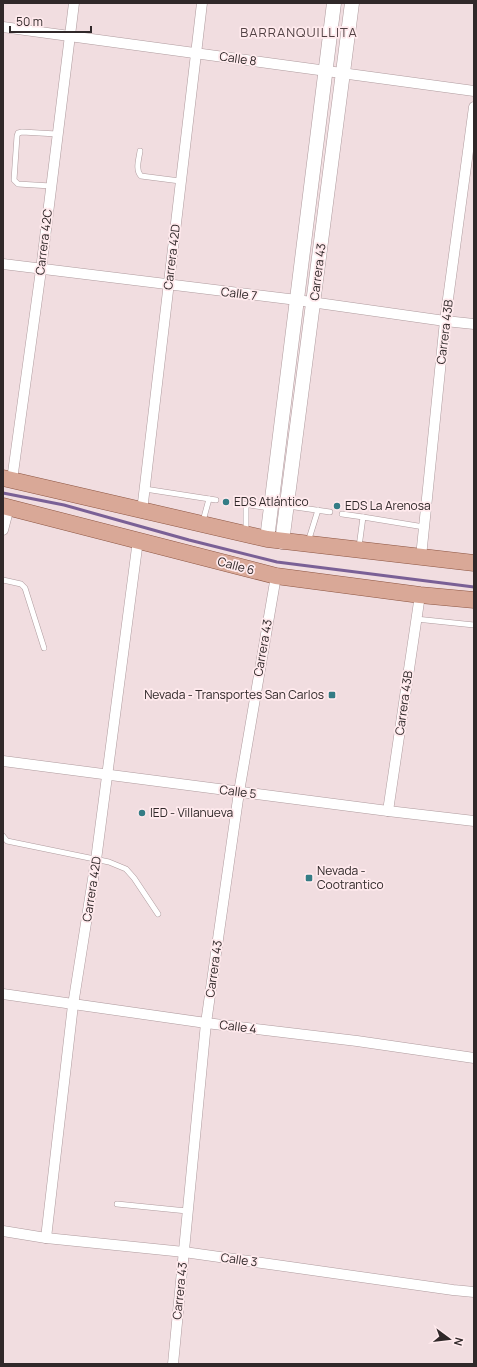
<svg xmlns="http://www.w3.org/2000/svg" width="477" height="1367" font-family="Manrope,sans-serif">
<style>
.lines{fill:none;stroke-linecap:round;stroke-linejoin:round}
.stream{stroke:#7a6096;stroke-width:3}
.lane-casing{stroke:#af9b9e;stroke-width:6}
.street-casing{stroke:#af9b9e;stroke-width:11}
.secondary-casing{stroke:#af9b9e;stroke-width:15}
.primary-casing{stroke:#8d5643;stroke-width:17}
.lane{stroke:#fff;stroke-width:5}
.street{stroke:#fff;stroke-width:10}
.secondary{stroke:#fff;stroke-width:14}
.primary{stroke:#d9a897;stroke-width:16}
.poi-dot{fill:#347c85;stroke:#ffeaed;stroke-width:1.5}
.labels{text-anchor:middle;stroke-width:3.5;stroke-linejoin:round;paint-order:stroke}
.street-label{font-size:12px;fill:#302829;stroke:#ffeaed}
.poi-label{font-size:12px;fill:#302829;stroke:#ffeaed;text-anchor:start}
.neighbourhood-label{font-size:13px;letter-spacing:1px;fill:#524244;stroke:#ffeaed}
</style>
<rect width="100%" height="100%" fill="#f1dde0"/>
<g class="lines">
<path class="stream" d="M 3,493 L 64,505 L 189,540 L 277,562 L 474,587"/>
<defs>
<g id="lane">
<path d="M 140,151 C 139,159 135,170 141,176 L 180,181"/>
<path d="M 51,186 L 18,184 L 14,180 L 17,136 L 18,133 L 22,132 L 57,134"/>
<path d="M 145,489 L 216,500"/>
<path d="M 236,503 L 270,508"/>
<path d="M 288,506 L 330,512"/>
<path d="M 342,514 L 363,517 L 359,547"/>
<path d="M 363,517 L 424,527"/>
<path d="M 203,521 L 209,499"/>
<path d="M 246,531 L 246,505"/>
<path d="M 308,542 L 318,510"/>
<path d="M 3,580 L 21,584 L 25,588 L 44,648"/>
<path d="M 416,619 L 474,625"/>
<path d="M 3,836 L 7,841 L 109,862 L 126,869 L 134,878 L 158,914"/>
<path d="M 117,1204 L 187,1211"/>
</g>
<g id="street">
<path d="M 3,27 L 474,91"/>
<path d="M 3,264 L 297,300 L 445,321 L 474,324"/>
<path d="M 12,480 L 41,270 L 74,3"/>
<path d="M 142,511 L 202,3"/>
<path d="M 3,530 L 9,507"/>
<path d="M 421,557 L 445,321 L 474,107"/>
<path d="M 3,761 L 388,811 L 474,821"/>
<path d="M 388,811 L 420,595"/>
<path d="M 3,994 L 206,1023 L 357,1041 L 474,1058"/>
<path d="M 3,1231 L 46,1238 L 184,1252 L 453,1290 L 474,1292"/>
<path d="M 46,1238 L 73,1005 L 96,860 L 138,540"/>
<path d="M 173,1364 L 206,1023 L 239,792 L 276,576"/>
</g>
<g id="secondary">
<path d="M 267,539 L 334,3"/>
<path d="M 282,542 L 352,3"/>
</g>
<g id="primary">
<path d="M 3,478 L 267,539 L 474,563"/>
<path d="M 3,506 L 276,576 L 420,595 L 474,600"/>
</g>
</defs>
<use href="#lane" class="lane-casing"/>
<use href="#street" class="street-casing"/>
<use href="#secondary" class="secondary-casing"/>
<use href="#primary" class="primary-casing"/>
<use href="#lane" class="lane"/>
<use href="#street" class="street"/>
<use href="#secondary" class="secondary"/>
<use href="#primary" class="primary"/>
</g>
<g class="poi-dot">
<circle cx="226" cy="502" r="4"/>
<circle cx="337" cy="506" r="4"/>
<rect x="328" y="691" width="8" height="8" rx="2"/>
<circle cx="142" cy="813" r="4"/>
<rect x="305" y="874" width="8" height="8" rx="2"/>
</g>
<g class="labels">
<g class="street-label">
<text transform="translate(238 59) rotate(8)" y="4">Calle 8</text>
<text transform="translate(44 242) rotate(-83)" y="4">Carrera 42C</text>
<text transform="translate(172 257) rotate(-83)" y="4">Carrera 42D</text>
<text transform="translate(318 272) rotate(-83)" y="4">Carrera 43</text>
<text transform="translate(239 294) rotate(7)" y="4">Calle 7</text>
<text transform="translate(445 332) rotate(-83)" y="4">Carrera 43B</text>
<text transform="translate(236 566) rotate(15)" y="4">Calle 6</text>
<text transform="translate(263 648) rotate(-80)" y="4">Carrera 43</text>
<text transform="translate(404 703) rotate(-82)" y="4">Carrera 43B</text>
<text transform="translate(238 792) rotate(7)" y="4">Calle 5</text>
<text transform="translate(92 889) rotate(-81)" y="4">Carrera 42D</text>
<text transform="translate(214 969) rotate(-82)" y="4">Carrera 43</text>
<text transform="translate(238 1027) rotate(7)" y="4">Calle 4</text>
<text transform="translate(239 1260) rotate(8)" y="4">Calle 3</text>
<text transform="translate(180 1291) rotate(-84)" y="4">Carrera 43</text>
</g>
<g class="poi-label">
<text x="234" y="506">EDS Atlántico</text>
<text x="345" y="510">EDS La Arenosa</text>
<text x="324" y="699" text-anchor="end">Nevada - Transportes San Carlos</text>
<text x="150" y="817">IED - Villanueva</text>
<text x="317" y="875">Nevada -<tspan x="317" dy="14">Cootrantico</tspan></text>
</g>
<g class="neighbourhood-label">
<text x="299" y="37">BARRANQUILLITA</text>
</g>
</g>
<rect width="477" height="1367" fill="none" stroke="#302829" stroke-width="8"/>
<g transform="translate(449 1339) rotate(105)" stroke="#ffeaed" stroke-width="3" paint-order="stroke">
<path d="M0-3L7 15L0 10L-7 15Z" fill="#302829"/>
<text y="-6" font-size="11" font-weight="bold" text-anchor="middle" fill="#302829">N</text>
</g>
<path d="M10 26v6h81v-6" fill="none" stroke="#302829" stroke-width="2"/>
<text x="16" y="26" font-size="12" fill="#302829" stroke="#ffeaed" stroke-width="3" paint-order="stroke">50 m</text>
</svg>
